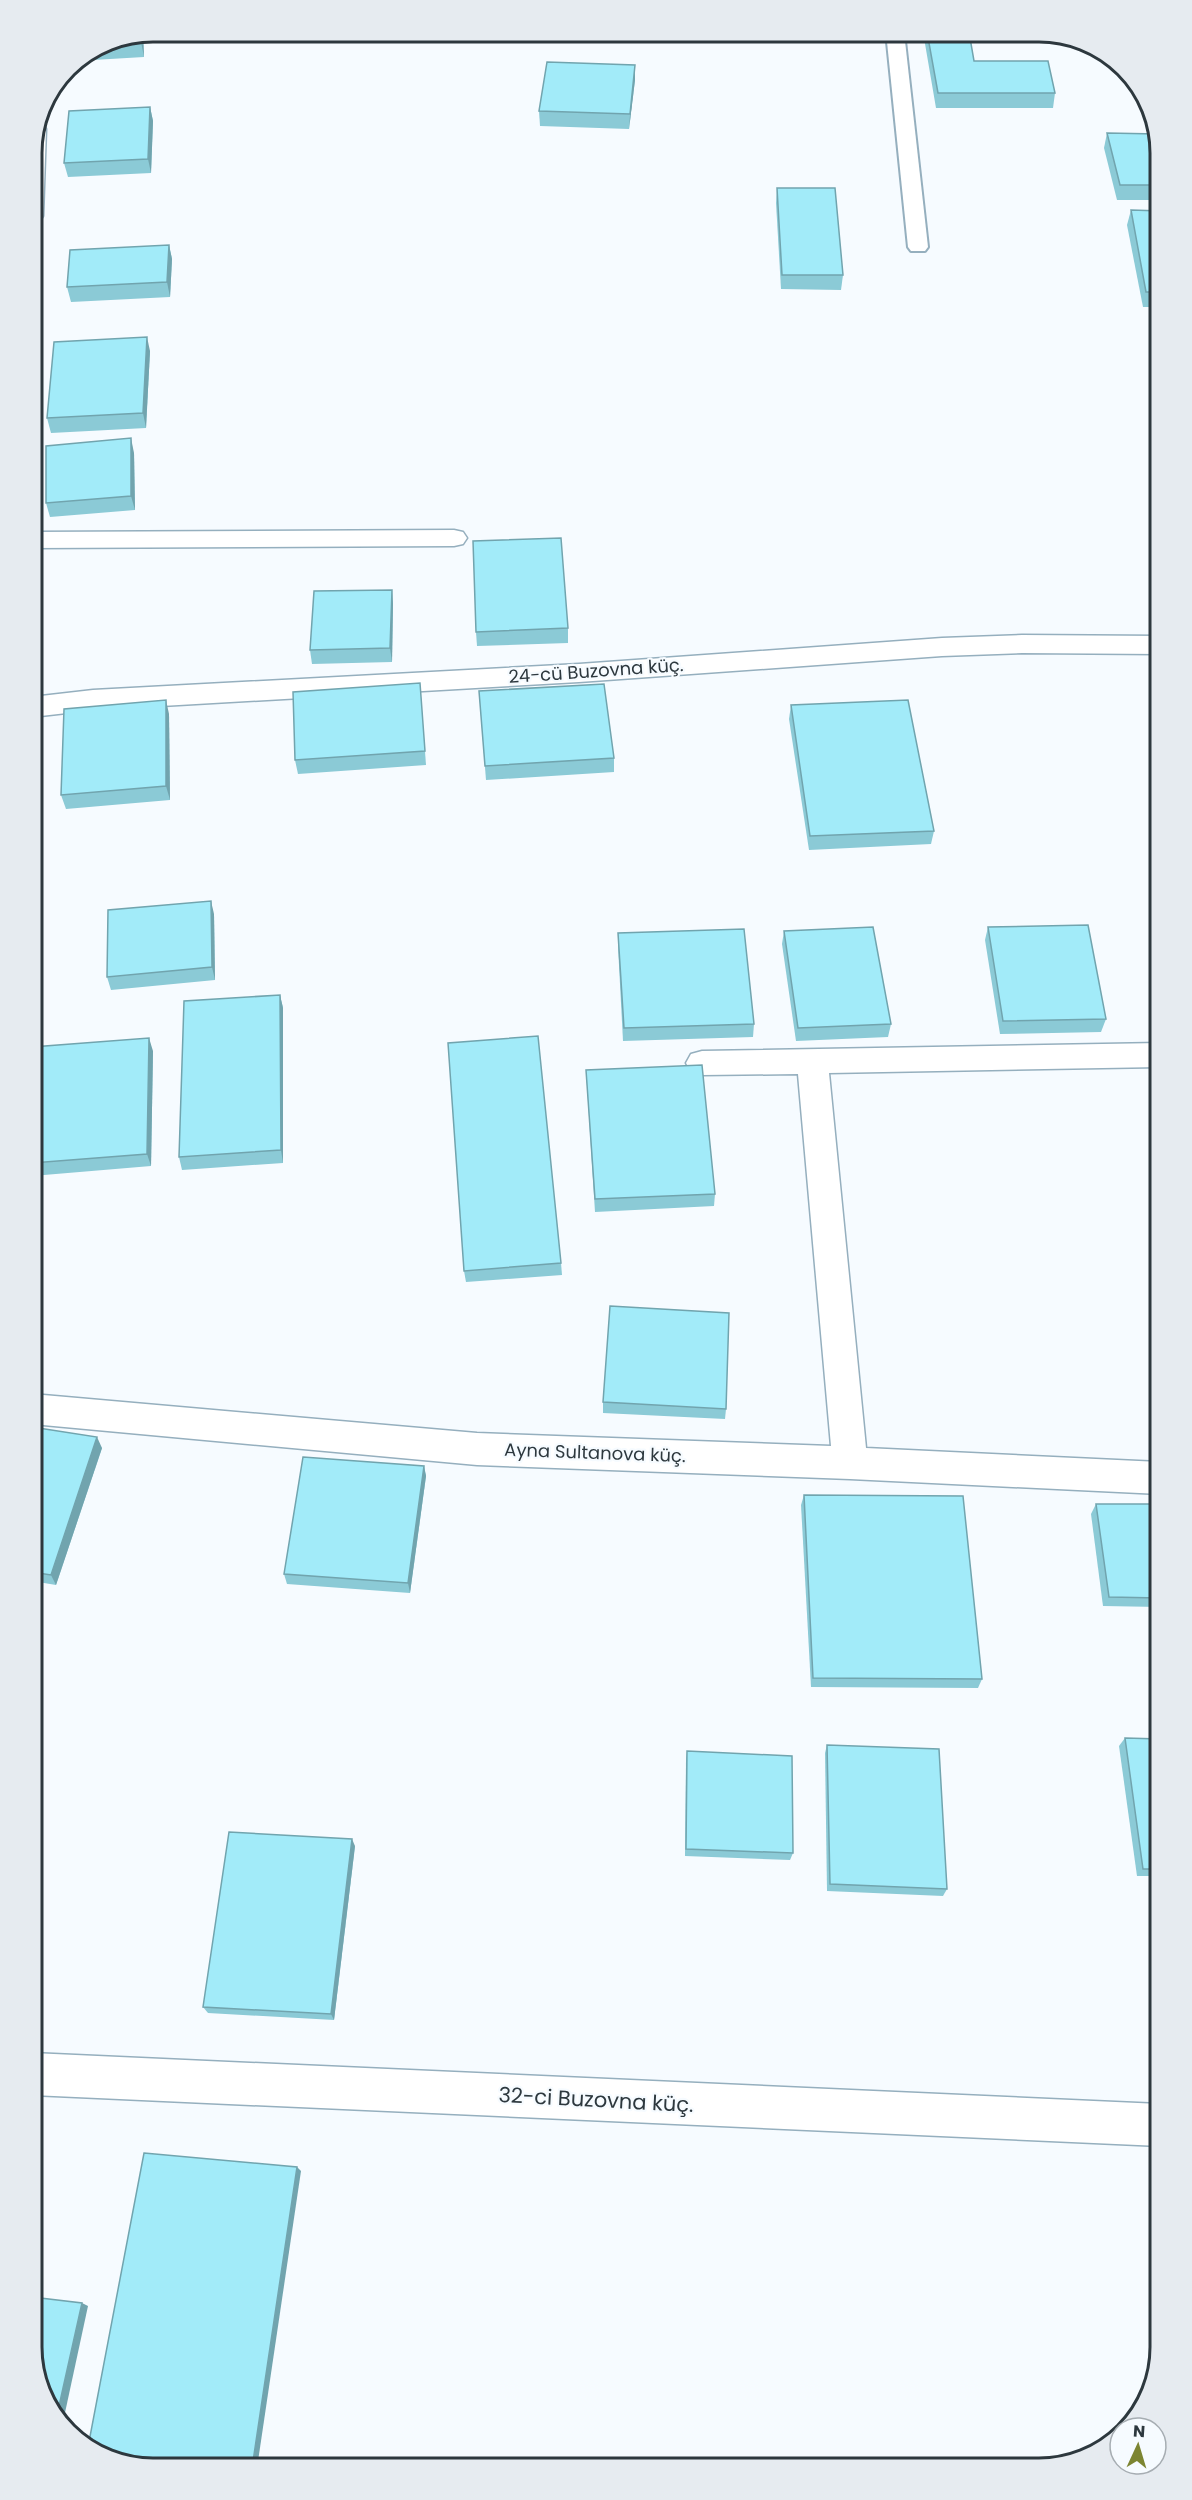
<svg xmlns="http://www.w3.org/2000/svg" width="1192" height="2500" font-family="Poppins,sans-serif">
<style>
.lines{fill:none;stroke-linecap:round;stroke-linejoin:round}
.service-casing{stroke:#95afbe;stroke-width:4}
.minor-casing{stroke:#95afbe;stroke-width:3}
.service{fill:#fff;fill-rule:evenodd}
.minor{fill:#fff;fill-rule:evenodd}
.wall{fill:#8bcad6}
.shaded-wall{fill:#71a4ae}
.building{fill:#a2ebf9;stroke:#71a4ae;stroke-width:1.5}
.labels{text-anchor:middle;stroke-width:4.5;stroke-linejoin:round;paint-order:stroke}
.street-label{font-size:18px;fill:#2d383e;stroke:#f6fbff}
.near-street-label{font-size:21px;fill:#2d383e;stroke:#f6fbff}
.rim{fill:none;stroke:#2d383e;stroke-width:3}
</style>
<rect width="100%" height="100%" fill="#f6fbff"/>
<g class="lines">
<defs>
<path id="service" d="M 886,32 L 904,32 L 928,247 L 925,251 L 911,251 L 908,247 Z"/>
<g id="minor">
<path d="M 37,123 L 43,124 L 46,129 L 43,216 L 40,221 L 32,223 L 32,145 Z"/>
<path d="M 454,530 L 463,532 L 467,538 L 463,544 L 454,546 L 32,548 L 32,532 Z"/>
<path d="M 1022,635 L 1160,636 L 1160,654 L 1022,653 L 942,656 L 579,682 L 93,710 L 32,717 L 32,697 L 93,690 L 579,664 L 942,638 Z"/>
<path d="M 1160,1043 L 1160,1067 L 829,1073 L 866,1448 L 1160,1462 L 1160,1494 L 850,1479 L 477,1465 L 32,1424 L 32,1394 L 477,1433 L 831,1446 L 798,1074 L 702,1075 L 691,1072 L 686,1063 L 691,1054 L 702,1051 Z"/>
<path d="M 32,2053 L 1160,2104 L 1160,2146 L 32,2095 Z"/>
</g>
</defs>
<use href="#service" class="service-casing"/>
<use href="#minor" class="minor-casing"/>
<use href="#service" class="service"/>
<use href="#minor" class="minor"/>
</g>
<g class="wall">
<path d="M 923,32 L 969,32 L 974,61 L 1055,93 L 1053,108 L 936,108 Z"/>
<path d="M 143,33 L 144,57 L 76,61 L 107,41 Z"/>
<path d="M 635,80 L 629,129 L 540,126 L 539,111 Z"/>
<path d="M 150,107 L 153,121 L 151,173 L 68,177 L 64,163 Z"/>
<path d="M 1107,133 L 1161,153 L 1161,200 L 1117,200 L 1104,148 Z"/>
<path d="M 777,188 L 843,275 L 841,290 L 781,289 L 776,203 Z"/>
<path d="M 1131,210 L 1161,211 L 1161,307 L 1143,307 L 1127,225 Z"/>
<path d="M 169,245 L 172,259 L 170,297 L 71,302 L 67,287 Z"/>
<path d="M 150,351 L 146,428 L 51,433 L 47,418 Z"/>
<path d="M 134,453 L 135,510 L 50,517 L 46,503 Z"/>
<path d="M 392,590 L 393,604 L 392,662 L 312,664 L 310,650 Z"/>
<path d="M 568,628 L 568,643 L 477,646 L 476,632 Z"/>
<path d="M 420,683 L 426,765 L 298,774 L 295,760 Z"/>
<path d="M 479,691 L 614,758 L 614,772 L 486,780 Z"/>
<path d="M 791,705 L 934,831 L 931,844 L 809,850 L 789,719 Z"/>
<path d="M 169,714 L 170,800 L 66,809 L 61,795 Z"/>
<path d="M 214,914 L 215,980 L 111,990 L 107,977 Z"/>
<path d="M 988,927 L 1106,1019 L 1101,1032 L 1000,1034 L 985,940 Z"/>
<path d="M 784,931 L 891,1024 L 888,1037 L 796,1041 L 782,944 Z"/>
<path d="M 618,933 L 754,1024 L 753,1037 L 623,1041 L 618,946 Z"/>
<path d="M 280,995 L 283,1008 L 283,1163 L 182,1170 L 179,1157 Z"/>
<path d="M 32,1047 L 153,1051 L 151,1166 L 32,1176 Z"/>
<path d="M 586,1070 L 715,1194 L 714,1206 L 595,1212 Z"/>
<path d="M 561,1263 L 562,1275 L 466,1282 L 464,1271 Z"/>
<path d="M 603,1402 L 726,1409 L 725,1419 L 603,1413 Z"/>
<path d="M 32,1427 L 102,1448 L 56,1585 L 32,1581 Z"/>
<path d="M 424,1466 L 426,1476 L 410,1593 L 287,1584 L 284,1574 Z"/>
<path d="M 804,1495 L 982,1679 L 978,1688 L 811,1687 L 801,1505 Z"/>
<path d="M 1096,1504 L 1160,1504 L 1160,1607 L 1103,1606 L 1091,1514 Z"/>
<path d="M 1125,1738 L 1160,1739 L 1160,1876 L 1137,1876 L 1119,1746 Z"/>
<path d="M 827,1745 L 947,1889 L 943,1896 L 827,1891 L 825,1753 Z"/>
<path d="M 687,1751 L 793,1853 L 790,1860 L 685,1856 L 686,1759 Z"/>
<path d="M 355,1846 L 334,2020 L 208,2013 L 203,2007 Z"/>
</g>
<g class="shaded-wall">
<path d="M 143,33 L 144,57 L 141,42 L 141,34 Z"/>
<path d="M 635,65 L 635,80 L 629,129 L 630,114 Z"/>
<path d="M 150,107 L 153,121 L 151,173 L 148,159 Z"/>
<path d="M 169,245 L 172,259 L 170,297 L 167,282 Z"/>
<path d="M 147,337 L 150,351 L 146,428 L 143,413 Z"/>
<path d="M 131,438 L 134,453 L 135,510 L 131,496 Z"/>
<path d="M 392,590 L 393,604 L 392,662 L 390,648 Z"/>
<path d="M 166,700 L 169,714 L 170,800 L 166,786 Z"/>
<path d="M 211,901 L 214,914 L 215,980 L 212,967 Z"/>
<path d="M 280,995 L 283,1008 L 283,1163 L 281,1150 Z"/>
<path d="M 149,1038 L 153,1051 L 151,1166 L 147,1154 Z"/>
<path d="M 97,1437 L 102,1448 L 56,1585 L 51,1575 Z"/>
<path d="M 424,1466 L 426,1476 L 410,1593 L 408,1583 Z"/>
<path d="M 352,1839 L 355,1846 L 334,2020 L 331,2014 Z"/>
<path d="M 297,2167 L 301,2171 L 257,2468 L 252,2468 Z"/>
<path d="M 82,2303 L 88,2306 L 63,2422 L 57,2415 Z"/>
</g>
<g class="building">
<path d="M 927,32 L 969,32 L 974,61 L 1048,61 L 1055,93 L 938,93 Z"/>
<path d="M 141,34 L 141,42 L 100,45 L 107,41 Z"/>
<path d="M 547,62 L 635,65 L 630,114 L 539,111 Z"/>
<path d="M 150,107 L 148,159 L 64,163 L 69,111 Z"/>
<path d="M 1107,133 L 1157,134 L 1161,153 L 1161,185 L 1120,185 Z"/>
<path d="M 777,188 L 835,188 L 843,275 L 782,275 Z"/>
<path d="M 1131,210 L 1161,211 L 1161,292 L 1146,292 Z"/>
<path d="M 169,245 L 167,282 L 67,287 L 70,250 Z"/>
<path d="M 147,337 L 143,413 L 47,418 L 54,342 Z"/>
<path d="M 131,438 L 131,496 L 46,503 L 46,446 Z"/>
<path d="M 561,538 L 568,628 L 476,632 L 473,541 Z"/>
<path d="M 392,590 L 390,648 L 310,650 L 314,591 Z"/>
<path d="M 420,683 L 425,751 L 295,760 L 293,692 Z"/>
<path d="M 604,684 L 614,758 L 485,766 L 479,691 Z"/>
<path d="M 166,700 L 166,786 L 61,795 L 64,709 Z"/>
<path d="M 908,700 L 934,831 L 810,836 L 791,705 Z"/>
<path d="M 211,901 L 212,967 L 107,977 L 108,910 Z"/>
<path d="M 1088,925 L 1106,1019 L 1003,1021 L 988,927 Z"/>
<path d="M 873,927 L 891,1024 L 798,1028 L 784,931 Z"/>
<path d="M 744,929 L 754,1024 L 624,1028 L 618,933 Z"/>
<path d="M 280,995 L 281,1150 L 179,1157 L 184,1001 Z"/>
<path d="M 538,1036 L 561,1263 L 464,1271 L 448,1043 Z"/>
<path d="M 149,1038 L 147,1154 L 32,1163 L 32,1047 Z"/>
<path d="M 702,1065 L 715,1194 L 595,1199 L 586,1070 Z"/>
<path d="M 610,1306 L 729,1313 L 726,1409 L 603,1402 Z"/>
<path d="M 32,1427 L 97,1437 L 51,1575 L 32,1572 Z"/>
<path d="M 303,1457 L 424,1466 L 408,1583 L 284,1574 Z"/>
<path d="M 804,1495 L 963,1496 L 982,1679 L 813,1678 Z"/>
<path d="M 1096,1504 L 1160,1504 L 1160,1598 L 1109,1597 Z"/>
<path d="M 1125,1738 L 1160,1739 L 1160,1869 L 1143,1869 Z"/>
<path d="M 827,1745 L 939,1749 L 947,1889 L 830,1884 Z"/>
<path d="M 687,1751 L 792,1756 L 793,1853 L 686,1849 Z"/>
<path d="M 229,1832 L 352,1839 L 331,2014 L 203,2007 Z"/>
<path d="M 144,2153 L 297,2167 L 252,2468 L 145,2468 L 88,2447 Z"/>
<path d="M 32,2297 L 82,2303 L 57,2415 L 41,2393 L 32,2347 Z"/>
</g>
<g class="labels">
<g class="street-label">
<text transform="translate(596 671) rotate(-4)" y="6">24-cü Buzovna küç.</text>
<text transform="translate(595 1453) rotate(2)" y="6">Ayna Sultanova küç.</text>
</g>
<g class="near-street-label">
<text transform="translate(596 2100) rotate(3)" y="7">32-ci Buzovna küç.</text>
</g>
</g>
<path d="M0 0H1192V2500H0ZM153 42H1039A111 111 0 0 1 1150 153V2347A111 111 0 0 1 1039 2458H153A111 111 0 0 1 42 2347V153A111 111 0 0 1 153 42Z" fill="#e6ebf0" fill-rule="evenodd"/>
<path class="rim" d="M153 42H1039A111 111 0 0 1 1150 153V2347A111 111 0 0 1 1039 2458H153A111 111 0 0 1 42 2347V153A111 111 0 0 1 153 42Z"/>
<g transform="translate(1138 2446) rotate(4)"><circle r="28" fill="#f6fbff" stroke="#a6adb2" stroke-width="1.5"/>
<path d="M0-4.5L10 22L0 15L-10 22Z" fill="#7c8532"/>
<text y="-9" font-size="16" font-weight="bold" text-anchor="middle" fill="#2d383e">N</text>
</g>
</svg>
